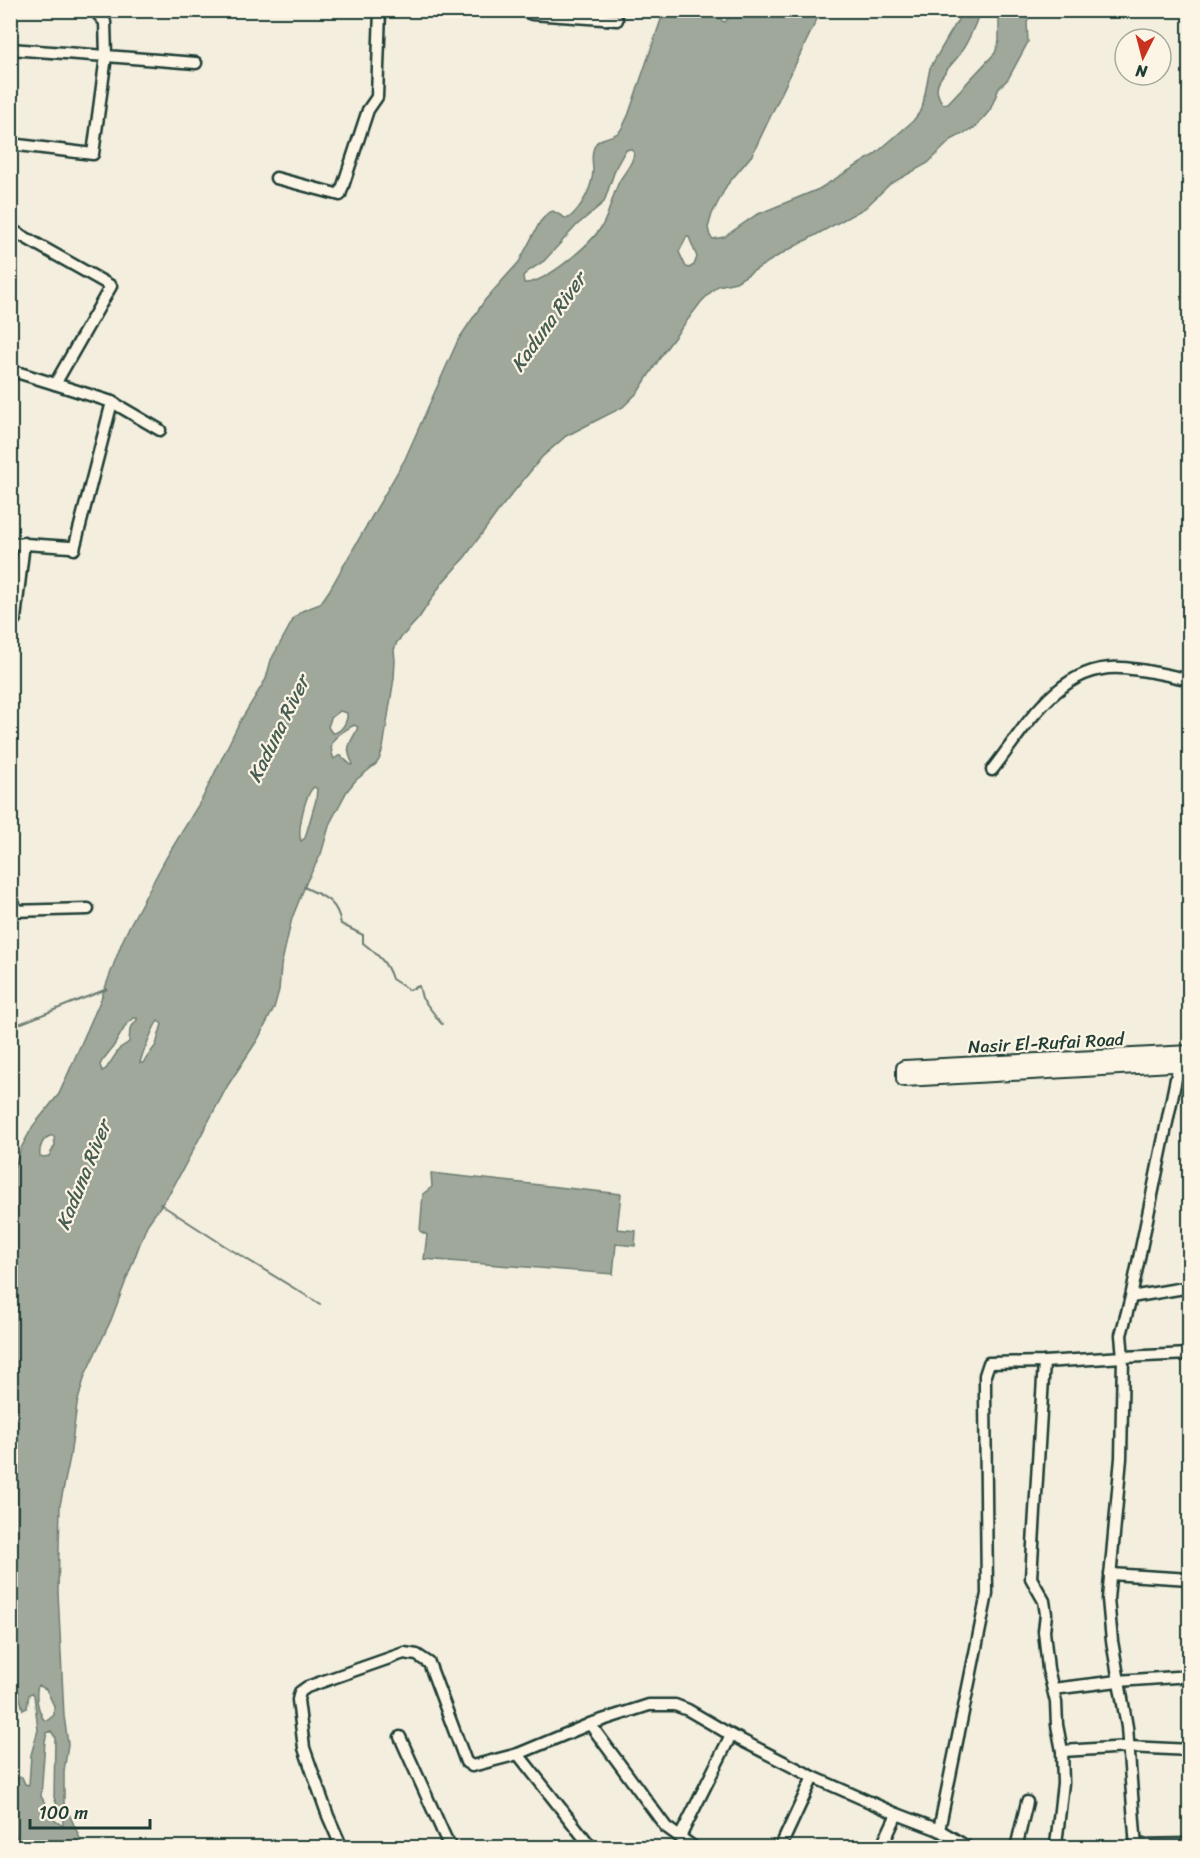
<svg xmlns="http://www.w3.org/2000/svg" width="1200" height="1858" font-family="Sriracha,sans-serif">
<style>
.water{fill:#a0a89b;stroke:#6c7d72;stroke-width:1.5;fill-rule:evenodd}
.lines{fill:none;stroke-linecap:round;stroke-linejoin:round}
.stream{stroke:#6c7d72;stroke-width:2}
.minor-casing{stroke:#1f3d34;stroke-width:15}
.major-casing{stroke:#1f3d34;stroke-width:18}
.minor{stroke:#fcf5e5;stroke-width:10}
.major{stroke:#fcf5e5;stroke-width:14}
.labels{text-anchor:middle;stroke-width:4.5;stroke-linejoin:round;paint-order:stroke}
.street-label{font-size:18px;fill:#1f3d34;stroke:#fcf5e5}
.water-label{font-size:20px;font-style:italic;fill:#465d53;stroke:#fcf5e5}
</style>
<rect width="100%" height="100%" fill="#f3eede"/>
<filter id="ink" filterUnits="userSpaceOnUse"><feTurbulence type="fractalNoise" baseFrequency=".0167" numOctaves="2"/><feDisplacementMap in="SourceGraphic" scale="12" xChannelSelector="R" yChannelSelector="G"/><feConvolveMatrix kernelMatrix="1 2 1 2 8 2 1 2 1" color-interpolation-filters="sRGB"/></filter>
<g filter="url(#ink)">
<g class="water">
<path d="M 664,11 L 718,11 L 722,21 L 725,22 L 734,11 L 823,11 L 817,19 L 752,155 L 727,185 L 712,214 L 708,228 L 710,236 L 713,239 L 724,237 L 756,215 L 819,189 L 874,155 L 913,121 L 922,109 L 930,68 L 963,11 L 980,11 C 975,26 969,40 960,54 C 953,63 944,72 939,81 C 935,89 938,98 943,104 L 948,103 L 995,53 L 999,41 L 999,11 L 1031,11 L 1027,23 L 1028,42 L 1008,79 L 999,88 L 990,110 L 976,127 L 951,140 L 928,163 L 890,184 L 865,208 L 781,254 L 736,282 L 718,286 L 713,290 L 701,302 L 665,350 L 638,392 L 623,407 L 566,436 L 542,457 L 499,510 L 465,557 L 442,583 L 419,618 L 397,642 L 394,650 L 395,661 L 394,678 L 383,748 L 379,760 L 376,764 L 356,780 L 347,791 L 330,823 L 321,854 L 307,881 L 292,918 L 281,966 L 279,990 L 274,1008 L 258,1039 L 228,1085 L 171,1191 L 147,1225 L 111,1320 L 85,1375 L 77,1404 L 70,1457 L 60,1505 L 58,1592 L 64,1716 L 68,1744 L 64,1772 L 64,1803 L 79,1836 L 82,1847 L 42,1847 L 39,1845 L 36,1847 L 17,1847 L 14,1826 L 11,1817 L 11,1735 L 14,1753 L 13,1776 L 16,1778 L 22,1777 L 25,1784 L 29,1785 L 31,1755 L 38,1730 L 34,1695 L 32,1693 L 29,1694 L 27,1708 L 23,1710 L 17,1686 L 16,1665 L 11,1661 L 10,1367 C 13,1358 15,1344 10,1336 L 11,1177 L 21,1148 L 33,1126 L 59,1094 L 101,999 L 122,942 L 130,925 L 166,858 L 202,799 L 239,723 L 266,679 L 271,660 L 288,629 L 294,618 L 302,611 L 320,604 L 329,591 L 405,459 L 458,340 L 485,300 L 519,262 L 540,222 L 548,213 L 553,211 L 565,218 L 569,218 C 582,207 593,187 593,169 C 592,161 591,152 595,145 C 599,137 612,138 619,132 C 623,128 625,121 628,116 ZM 629,149 L 631,149 L 634,153 C 633,165 624,172 619,182 C 612,196 610,212 602,226 C 591,244 545,284 524,283 L 523,276 L 527,272 L 544,261 L 577,225 L 604,202 L 616,167 L 625,151 ZM 687,236 L 689,237 L 697,257 L 694,265 L 689,268 L 686,267 L 679,252 ZM 340,711 L 347,713 C 348,722 341,733 332,733 L 328,727 L 331,718 ZM 354,725 L 358,727 C 352,743 343,745 353,764 L 351,765 L 340,755 L 334,759 C 325,740 339,734 354,725 ZM 314,787 L 317,789 L 316,800 L 305,838 L 301,841 C 297,831 305,794 314,787 ZM 134,1018 L 137,1018 L 137,1020 L 130,1029 L 129,1042 L 120,1048 L 106,1069 L 102,1071 L 100,1065 L 102,1061 L 113,1047 L 126,1025 ZM 158,1021 L 162,1024 L 156,1045 L 143,1063 L 140,1063 C 141,1057 154,1025 158,1021 ZM 50,1136 L 54,1136 L 55,1145 L 49,1156 L 44,1157 L 40,1156 C 39,1148 42,1139 50,1136 ZM 38,1685 L 46,1689 L 54,1706 L 54,1715 L 48,1720 L 44,1720 C 38,1711 35,1696 38,1685 ZM 51,1731 L 55,1737 L 54,1797 L 63,1821 L 63,1826 L 54,1820 L 41,1796 L 45,1741 L 47,1733 Z"/>
<path d="M 431,1173 L 621,1194 L 617,1229 L 636,1231 L 635,1246 L 616,1244 L 613,1274 L 424,1259 L 427,1235 L 420,1231 L 423,1194 L 432,1187 Z"/>
</g>
<g class="lines">
<g class="stream">
<path d="M 304,887 C 324,897 337,900 341,924 L 363,935 L 363,943 C 377,954 387,962 392,979 L 409,990 L 419,986 L 422,998 L 442,1024 L 436,1017"/>
<path d="M 10,1018 L 19,1024 L 107,989"/>
<path d="M 160,1204 L 225,1246 L 320,1304"/>
</g>
<defs>
<g id="minor">
<path d="M 94,10 L 105,22 L 106,56 L 196,63"/>
<path d="M 522,10 L 532,14 L 617,20"/>
<path d="M 10,49 L 106,56 L 93,154 L 10,144"/>
<path d="M 276,178 L 340,195 L 368,110 L 377,97 L 380,10"/>
<path d="M 10,229 L 111,286 L 55,384 L 112,402 L 160,430"/>
<path d="M 10,370 L 55,384"/>
<path d="M 10,543 L 70,547"/>
<path d="M 74,549 L 112,402"/>
<path d="M 10,618 L 15,619 L 24,543"/>
<path d="M 992,770 C 1025,728 1059,664 1121,668 C 1144,669 1167,675 1190,680"/>
<path d="M 10,898 L 17,910"/>
<path d="M 10,911 L 88,909"/>
<path d="M 1131,1297 L 1190,1287"/>
<path d="M 1044,1362 L 1031,1578 L 1044,1601 L 1046,1614 L 1044,1631 L 1048,1669 L 1056,1702 L 1057,1725 L 1062,1751 L 1063,1783 L 1056,1845"/>
<path d="M 1110,1574 L 1190,1579"/>
<path d="M 1053,1689 L 1118,1681 L 1190,1676"/>
<path d="M 590,1724 L 666,1827 L 695,1848"/>
<path d="M 400,1737 L 446,1839 L 453,1848"/>
<path d="M 1062,1751 L 1129,1747 L 1190,1750"/>
<path d="M 518,1754 L 592,1848"/>
<path d="M 939,1830 L 987,1594 L 985,1393 L 985,1375 L 989,1363 L 1044,1362 L 1123,1357 L 1121,1335 L 1131,1297 L 1179,1064"/>
<path d="M 680,1837 L 731,1735"/>
<path d="M 1136,1845 L 1190,1844"/>
<path d="M 342,1848 L 328,1816 L 304,1748 L 298,1700 L 300,1692 L 307,1687 L 404,1653 L 417,1655 L 429,1663 L 466,1762 L 472,1766 L 518,1754 L 590,1724 L 649,1705 L 675,1705 L 688,1710 L 731,1735 L 813,1777 L 897,1814 L 939,1830 L 969,1848"/>
<path d="M 780,1848 L 813,1777"/>
<path d="M 881,1848 L 897,1814"/>
<path d="M 1016,1848 L 1027,1802"/>
<path d="M 1136,1848 L 1127,1727 L 1112,1641 L 1108,1599 L 1121,1458 L 1123,1357 L 1190,1354"/>
</g>
<path id="major" d="M 1190,1053 L 904,1068 L 904,1079 L 1190,1063"/>
</defs>
<use href="#minor" class="minor-casing"/>
<use href="#major" class="major-casing"/>
<use href="#minor" class="minor"/>
<use href="#major" class="major"/>
</g>
</g>
<g class="labels">
<g class="street-label">
<text transform="translate(1046 1043) rotate(-3)" y="6">Nasir El-Rufai Road</text>
</g>
<g class="water-label">
<text transform="translate(548 322) rotate(-55)" y="7">Kaduna River</text>
<text transform="translate(278 729) rotate(-64)" y="7">Kaduna River</text>
<text transform="translate(83 1175) rotate(-68)" y="7">Kaduna River</text>
</g>
</g>
<rect width="1200" height="1858" fill="none" stroke="#fcf5e5" stroke-width="36"/>
<rect x="18" y="18" width="1164" height="1822" fill="none" stroke="#1f3d34" stroke-width="2" filter="url(#ink)"/>
<g transform="translate(1143 57) rotate(186)"><circle r="28" fill="#fcf5e5" stroke="#a4ab9e" stroke-width="1.5"/>
<path d="M0-4.5L10 22L0 15L-10 22Z" fill="#c8321e"/>
<text y="-9" font-size="16" font-weight="bold" text-anchor="middle" fill="#1f3d34">N</text>
</g>
<path d="M30 1819v9h120v-9" fill="none" stroke="#1f3d34" stroke-width="3"/>
<text x="39" y="1819" font-size="18" fill="#1f3d34" stroke="#fcf5e5" stroke-width="4.5" paint-order="stroke">100 m</text>
</svg>
